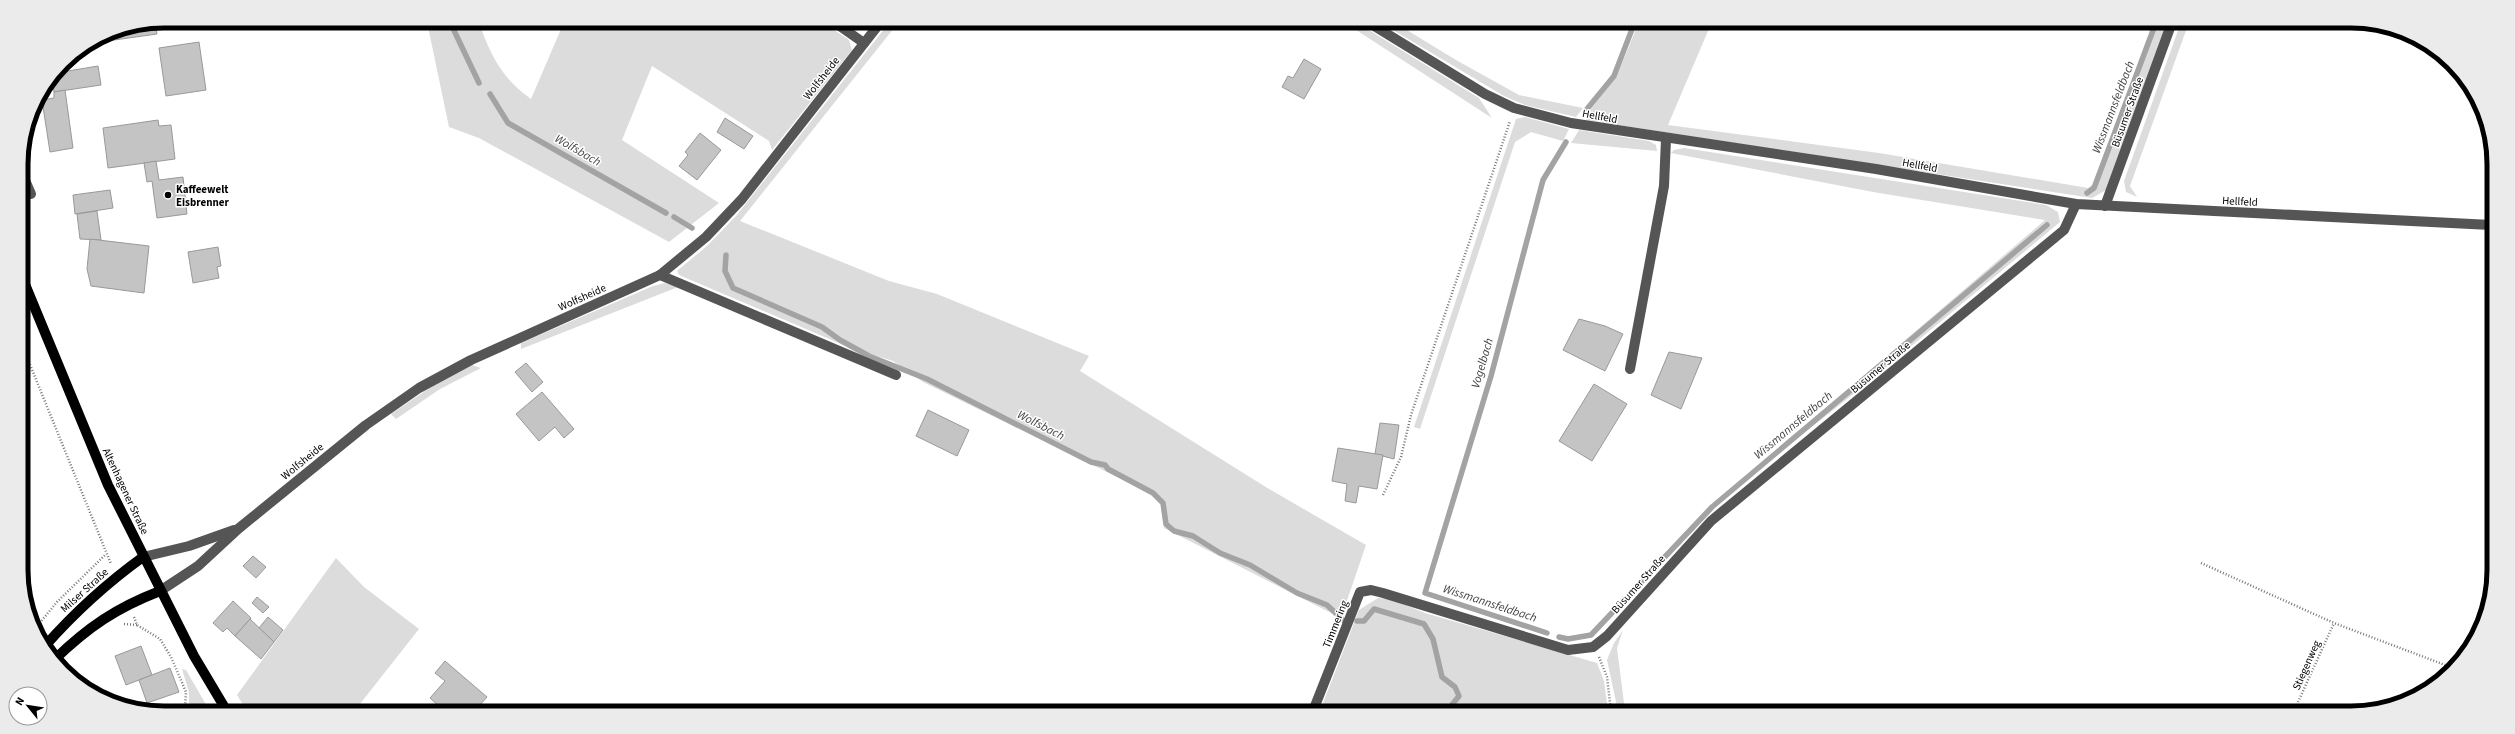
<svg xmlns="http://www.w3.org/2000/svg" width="2515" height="734" font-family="'Source Sans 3',sans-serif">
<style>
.green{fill:#dcdcdc}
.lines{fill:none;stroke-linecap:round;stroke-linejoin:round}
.stream{stroke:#a3a3a3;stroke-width:5.5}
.building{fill:#c4c4c4;stroke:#999}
.path{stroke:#777;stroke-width:2.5;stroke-dasharray:1 2;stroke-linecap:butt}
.minor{stroke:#555;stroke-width:10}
.major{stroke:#000;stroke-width:10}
.poi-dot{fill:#000;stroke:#fff;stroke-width:1.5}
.labels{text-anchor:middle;stroke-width:3;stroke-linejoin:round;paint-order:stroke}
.street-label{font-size:11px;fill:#000;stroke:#fff}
.poi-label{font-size:11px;font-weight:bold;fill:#000;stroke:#fff;text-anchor:start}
.water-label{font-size:12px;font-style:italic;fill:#444;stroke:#fff}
.rim{fill:none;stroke:#000;stroke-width:5}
</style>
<rect width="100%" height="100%" fill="#fff"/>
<g class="green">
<path d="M 427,22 L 479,22 C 490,55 502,78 531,99 L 564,22 L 822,22 L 849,40 L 852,50 L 772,150 L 769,141 L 652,66 L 622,140 L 719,203 L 669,242 L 479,138 L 449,127 Z"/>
<path d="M 889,23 L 898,23 L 740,221 L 889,281 L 937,294 L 1089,356 L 1080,371 L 1269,489 L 1366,545 L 1341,618 L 1164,528 L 1160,498 L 923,382 L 893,361 L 848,347 L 679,275 L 677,271 L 707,246 L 736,216 Z"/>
<path d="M 1383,24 L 1397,24 L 1456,60 L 1519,95 L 1583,108 L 1576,117 L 1525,105 L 1504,96 Z"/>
<path d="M 1638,24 L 1711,24 L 1668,125 L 1879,153 L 2088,188 L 2093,184 L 2153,25 L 2168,25 L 2108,189 L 2092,198 L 1586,120 L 1591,109 L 1617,76 Z"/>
<path d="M 2180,25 L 2188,25 L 2130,186 L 2137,197 L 2126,192 L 2124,181 Z"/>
<path d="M 1364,27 L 1479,98 L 1492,118 L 1353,28 Z"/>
<path d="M 1525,117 L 1569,129 L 1563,141 L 1531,132 L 1515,142 L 1420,429 L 1414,427 L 1514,125 L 1516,119 Z"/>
<path d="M 1579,130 L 1649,141 L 1656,145 L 1657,151 L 1571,143 Z"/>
<path d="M 1684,148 L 2046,205 L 2058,212 L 2060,222 L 1861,388 L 1712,506 L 2045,220 L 1873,192 L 1671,153 L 1674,150 Z"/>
<path d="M 665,283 L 678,287 L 521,349 L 521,343 L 653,286 Z"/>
<path d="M 472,365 L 481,368 L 440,389 L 396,419 L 391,414 L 434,385 Z"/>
<path d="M 336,558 L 364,587 L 419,629 L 356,709 L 245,708 L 237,695 Z"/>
<path d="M 1378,598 L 1390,599 L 1425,613 L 1597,663 L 1604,681 L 1608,711 L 1320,711 L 1359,610 Z"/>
<path d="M 1623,630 L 1617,648 L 1625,711 L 1618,711 L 1607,660 L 1614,643 Z"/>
<path d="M 182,669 L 186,670 L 208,708 L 189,708 L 189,692 Z"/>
</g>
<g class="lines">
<g class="stream">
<path d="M 450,22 L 479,83"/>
<path d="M 490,94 L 508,123 L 666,213"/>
<path d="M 1587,109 L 1614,76 L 1634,24"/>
<path d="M 2087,193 L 2094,188 L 2155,25"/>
<path d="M 674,217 L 692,228"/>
<path d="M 726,255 L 725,271 L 733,288 L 822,327 L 840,340 L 869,356 L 927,379 L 1091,462 L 1105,465 L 1108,469 L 1153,493 L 1163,503 L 1166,524 L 1174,531 L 1193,536 L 1220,553 L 1250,565 L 1297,593 L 1327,605 L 1344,621"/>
<path d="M 1357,621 L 1364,621 L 1374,609 L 1424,624 L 1433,639 L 1442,677 L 1455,687 L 1459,696 L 1451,706 L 1452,711"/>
<path d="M 1547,633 L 1425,593 L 1491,376 L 1543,180 L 1566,142"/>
<path d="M 1559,637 L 1568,639 L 1591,635 L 1712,507 L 2047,225"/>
</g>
</g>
<g class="building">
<path d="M 155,23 L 157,34 L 100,42 L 100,38 L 109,32 Z"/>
<path d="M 199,42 L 206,90 L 166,96 L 159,48 Z"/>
<path d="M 1304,59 L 1321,69 L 1304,99 L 1282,87 L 1288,76 L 1293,78 Z"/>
<path d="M 98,66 L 101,85 L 54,92 L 52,79 L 56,73 Z"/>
<path d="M 65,90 L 73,148 L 50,152 L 42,100 L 54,98 L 54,92 Z"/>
<path d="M 725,118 L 753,136 L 744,149 L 717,132 Z"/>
<path d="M 158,120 L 159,126 L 171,125 L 175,159 L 108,168 L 103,128 Z"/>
<path d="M 700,133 L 721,150 L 697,180 L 679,166 L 688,155 L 685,152 Z"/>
<path d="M 156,161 L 159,180 L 183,177 L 187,214 L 157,218 L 152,181 L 147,182 L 144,163 Z"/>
<path d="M 110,190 L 113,208 L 75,214 L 73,195 Z"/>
<path d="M 97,211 L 101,240 L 80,239 L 77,214 Z"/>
<path d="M 90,239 L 149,246 L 144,293 L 91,286 L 87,269 Z"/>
<path d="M 218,247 L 221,266 L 217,267 L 219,278 L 193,283 L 188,252 Z"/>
<path d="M 1579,319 L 1605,326 L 1623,334 L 1605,371 L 1563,350 Z"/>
<path d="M 1669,352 L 1702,358 L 1681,409 L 1651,395 Z"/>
<path d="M 526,363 L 543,382 L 532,392 L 515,372 Z"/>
<path d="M 1594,384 L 1627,404 L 1592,461 L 1559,441 Z"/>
<path d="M 542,392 L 574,429 L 564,438 L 555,427 L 539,441 L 516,414 Z"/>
<path d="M 928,410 L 969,430 L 957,456 L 916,436 Z"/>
<path d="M 1380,423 L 1399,425 L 1394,459 L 1375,454 Z"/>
<path d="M 1338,448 L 1383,455 L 1377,489 L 1359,486 L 1356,503 L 1345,501 L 1347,484 L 1332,481 Z"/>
<path d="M 253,556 L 266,567 L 256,578 L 243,566 Z"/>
<path d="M 257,597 L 269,607 L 263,613 L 252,603 Z"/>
<path d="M 233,601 L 251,618 L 235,636 L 227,628 L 223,632 L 213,623 Z"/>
<path d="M 268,617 L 283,630 L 274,642 L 259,628 Z"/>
<path d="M 250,619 L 274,642 L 261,659 L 235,636 Z"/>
<path d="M 141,646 L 152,675 L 126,685 L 115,656 Z"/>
<path d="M 445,661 L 487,697 L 479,706 L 482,709 L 442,709 L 430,698 L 445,681 L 435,673 Z"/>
<path d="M 170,668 L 179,692 L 147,703 L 139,680 Z"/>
</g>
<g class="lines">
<g class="path">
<path d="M 22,345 L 111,564"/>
<path d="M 1383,495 L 1401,457 L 1411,415 L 1510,121"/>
<path d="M 2201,563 L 2334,623 L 2453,668"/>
<path d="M 134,617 L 137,625 L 160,639 L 171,657 L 186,692 L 185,708"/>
<path d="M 124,624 L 137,625"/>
<path d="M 34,630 L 57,602 L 105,555"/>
<path d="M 1599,657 L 1607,677 L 1611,711"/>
<path d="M 2293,713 L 2334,623"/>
</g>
<g class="minor">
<path d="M 834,22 L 864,43"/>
<path d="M 1371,24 L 1485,94 L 1514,108 L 1571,123 L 1876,169 L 2076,204 L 2491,225"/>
<path d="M 21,171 L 31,194"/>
<path d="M 2105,206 L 2171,25"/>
<path d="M 660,275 L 896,375"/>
<path d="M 1630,369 L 1664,186 L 1666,139"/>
<path d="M 143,557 L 189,546 L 234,530"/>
<path d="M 160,591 L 198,566 L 238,529 L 366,425 L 419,388 L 471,360 L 660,275 L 706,237 L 742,199 L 880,23"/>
<path d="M 1313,711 L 1360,592 L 1371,590 L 1383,593 L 1568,650 L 1593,647 L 1607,636 L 1711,521 L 2064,230 L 2076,204"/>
</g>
<g class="major">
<path d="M 22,277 L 108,485 L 194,656 L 225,708"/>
<path d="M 45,646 C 75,612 107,583 143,557"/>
<path d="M 54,660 C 88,627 116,608 160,591"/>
</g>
</g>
<circle class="poi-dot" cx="168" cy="195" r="4"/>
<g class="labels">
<g class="street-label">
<text transform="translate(821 78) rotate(-52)" y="4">Wolfsheide</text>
<text transform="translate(2127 112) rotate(-70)" y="4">Büsumer Straße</text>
<text transform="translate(1600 116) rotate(10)" y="4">Hellfeld</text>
<text transform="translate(1920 165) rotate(10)" y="4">Hellfeld</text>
<text transform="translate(2240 201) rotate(3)" y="4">Hellfeld</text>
<text transform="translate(582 297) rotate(-24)" y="4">Wolfsheide</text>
<text transform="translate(1880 367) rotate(-40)" y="4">Büsumer Straße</text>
<text transform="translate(302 461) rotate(-39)" y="4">Wolfsheide</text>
<text transform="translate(126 491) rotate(65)" y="4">Altenhagener Straße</text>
<text transform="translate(1638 584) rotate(-48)" y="4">Büsumer Straße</text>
<text transform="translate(84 590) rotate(-42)" y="4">Milser Straße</text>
<text transform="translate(1335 624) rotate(-68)" y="4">Timmering</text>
<text transform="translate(2306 665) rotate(-66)" y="4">Stiegenweg</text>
</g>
<g class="poi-label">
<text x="176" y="193">Kaffeewelt<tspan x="176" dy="13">Eisbrenner</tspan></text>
</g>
<g class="water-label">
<text transform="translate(2113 107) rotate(-69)" y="4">Wissmannsfeldbach</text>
<text transform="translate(578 150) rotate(30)" y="4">Wolfsbach</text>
<text transform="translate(1482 363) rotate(-74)" y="4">Vogelbach</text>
<text transform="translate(1041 425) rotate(27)" y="4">Wolfsbach</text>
<text transform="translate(1793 425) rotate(-40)" y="4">Wissmannsfeldbach</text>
<text transform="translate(1490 603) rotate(18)" y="4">Wissmannsfeldbach</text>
</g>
</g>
<path d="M0 0H2515V734H0ZM164 28H2351A136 136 0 0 1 2487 164V570A136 136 0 0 1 2351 706H164A136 136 0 0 1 28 570V164A136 136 0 0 1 164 28Z" fill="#ebebeb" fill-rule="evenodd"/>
<path class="rim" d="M164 28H2351A136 136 0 0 1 2487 164V570A136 136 0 0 1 2351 706H164A136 136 0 0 1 28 570V164A136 136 0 0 1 164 28Z"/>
<g transform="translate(28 706) rotate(300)"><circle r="19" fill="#ffffff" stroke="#999999"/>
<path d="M0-3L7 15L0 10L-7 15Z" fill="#000000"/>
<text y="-6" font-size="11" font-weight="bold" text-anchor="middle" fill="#000000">N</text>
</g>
</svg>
